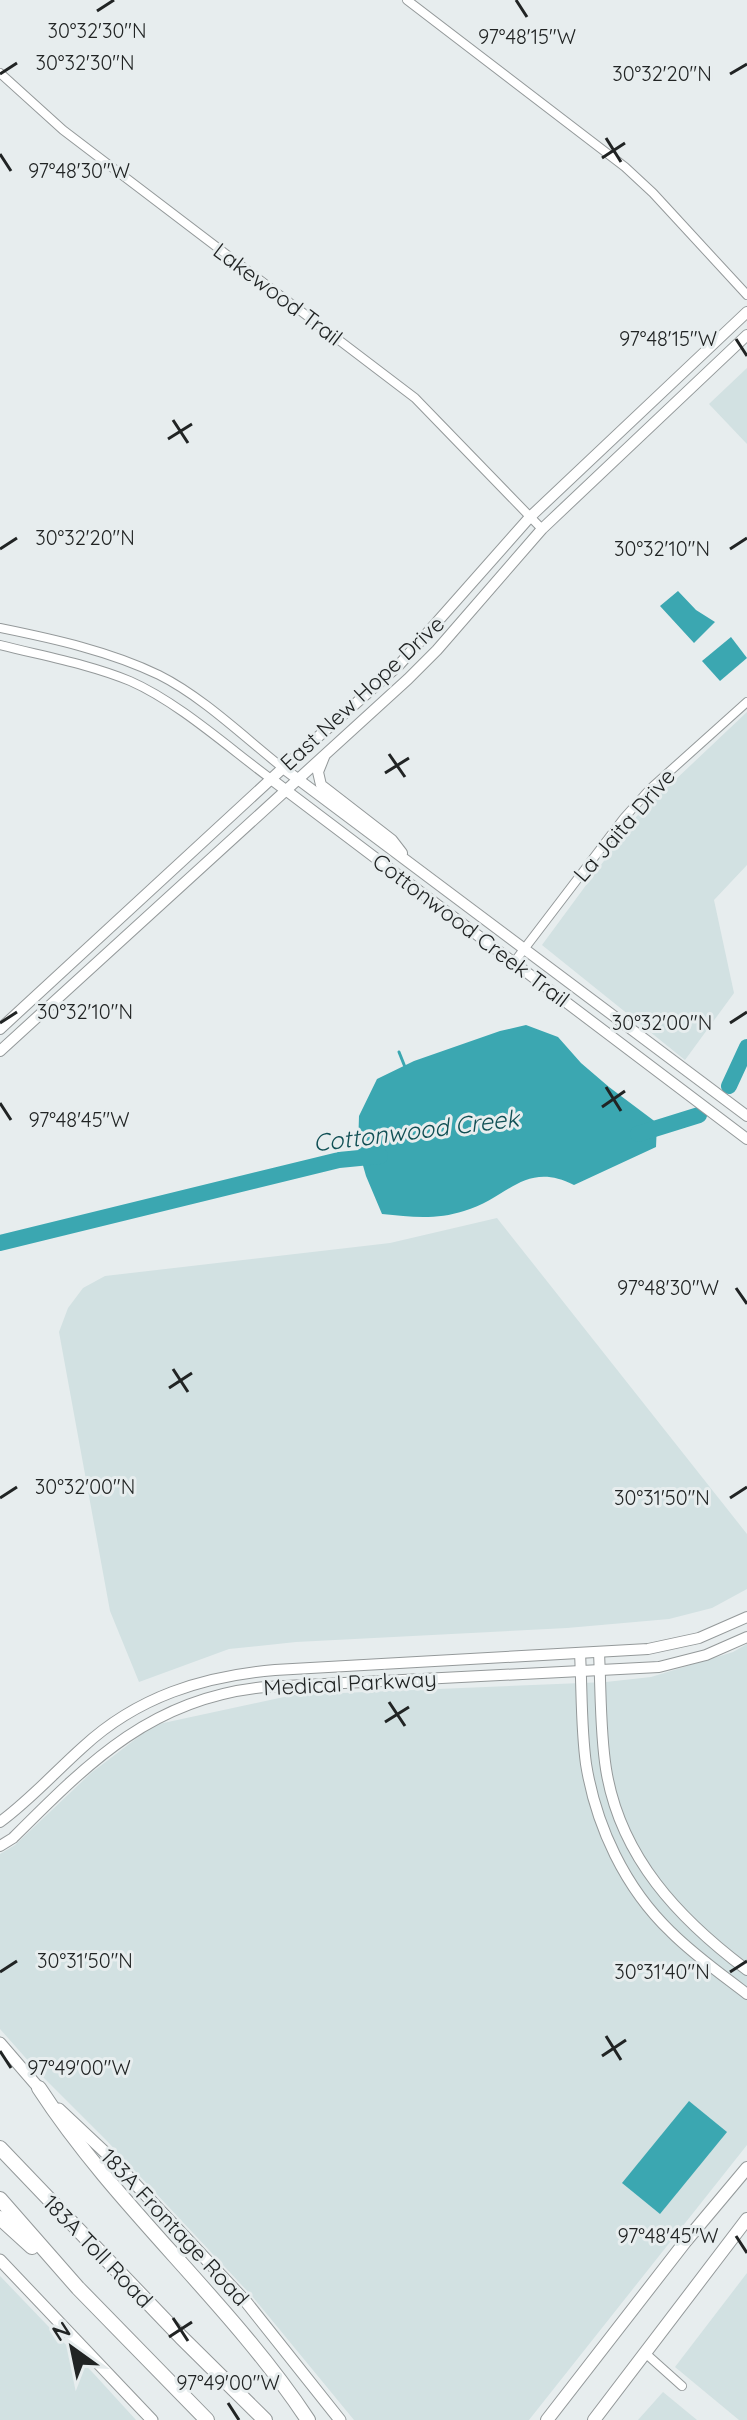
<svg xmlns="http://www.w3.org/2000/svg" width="747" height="2420" font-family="Quicksand,sans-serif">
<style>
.built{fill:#d2e1e2}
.water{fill:#3ba7b1}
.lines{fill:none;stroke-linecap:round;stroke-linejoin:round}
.stream{stroke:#3ba7b1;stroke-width:3}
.river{stroke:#3ba7b1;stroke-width:16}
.minor-casing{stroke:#94999a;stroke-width:10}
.tertiary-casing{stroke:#94999a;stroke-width:12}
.secondary-casing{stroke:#94999a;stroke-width:13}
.primary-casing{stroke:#94999a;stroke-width:14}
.motorway-casing{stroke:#94999a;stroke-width:16}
.minor{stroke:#fff;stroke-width:8}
.tertiary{stroke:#fff;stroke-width:10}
.secondary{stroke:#fff;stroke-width:11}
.primary{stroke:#fff;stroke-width:12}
.motorway{stroke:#fff;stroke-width:14}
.ticks{fill:none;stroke:#212424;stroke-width:3}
.labels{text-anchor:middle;stroke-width:6;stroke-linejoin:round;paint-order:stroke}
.street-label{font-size:22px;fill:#212424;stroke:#e7edee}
.water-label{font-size:24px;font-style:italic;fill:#104f54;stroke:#e7edee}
.ticks-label{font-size:20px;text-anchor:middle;fill:#212424;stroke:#e7edee;stroke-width:6;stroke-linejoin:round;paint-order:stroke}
</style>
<rect width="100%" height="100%" fill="#e7edee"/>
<g class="built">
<path d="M 747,368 L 747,444 L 709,404 Z"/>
<path d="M 747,712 L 747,865 L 714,900 L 734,993 L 685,1060 L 542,945 L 637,816 Z"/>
<path d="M 497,1218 L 747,1534 L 747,1589 L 712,1608 L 669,1619 L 567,1628 L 296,1642 L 229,1649 L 139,1682 L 110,1611 L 59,1332 L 68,1308 L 83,1288 L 105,1276 L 390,1243 Z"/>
<path d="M 747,1644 L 747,2145 L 529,2420 L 354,2420 L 252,2296 L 107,2141 L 39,2073 L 0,2029 L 0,1854 L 15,1845 L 91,1773 L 154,1725 L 293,1695 L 606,1682 L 651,1677 L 733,1652 Z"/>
<path d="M 747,2273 L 747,2420 L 739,2420 L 675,2367 Z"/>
<path d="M 0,2276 L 94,2374 L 136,2420 L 0,2420 Z"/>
<path d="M 663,2392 L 697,2420 L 638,2420 Z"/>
</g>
<g class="water">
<path d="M 678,591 L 696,610 L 715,622 L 694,643 L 660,606 Z"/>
<path d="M 731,637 L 747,658 L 720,681 L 702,661 Z"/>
<path d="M 526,1025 L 558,1037 L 581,1063 L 609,1087 L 657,1123 L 656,1147 L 574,1185 C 525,1160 507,1199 464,1211 C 436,1220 411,1217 382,1214 L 366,1176 L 358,1148 L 359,1116 L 377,1079 L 414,1061 L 500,1031 Z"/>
<path d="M 689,2101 L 727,2132 L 660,2214 L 622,2183 Z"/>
</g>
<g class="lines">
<path class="stream" d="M 399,1052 L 405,1067"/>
<g class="river">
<path d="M 729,1086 L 747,1047"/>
<path d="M 638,1134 L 699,1115"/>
<path d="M 0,1243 L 339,1160 L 380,1156"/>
</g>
<defs>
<g id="minor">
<path d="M 407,0 L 625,167 L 653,193 L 747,295"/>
<path d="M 0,73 L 63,130 L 415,398 L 542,529"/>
<path d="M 0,628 C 54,639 109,651 159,675 C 203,697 245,738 283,768"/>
<path d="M 0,645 C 43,656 89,664 130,681 C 178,702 229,748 271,779"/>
<path d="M 515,961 L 624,818 L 650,789 L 747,702"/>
<path d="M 644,2352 L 682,2386"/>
</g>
<g id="tertiary">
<path d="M 324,757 L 318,772 L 321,785 L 392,840 L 402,853"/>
<path d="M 283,768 L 747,1116"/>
<path d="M 271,779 L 747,1139"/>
<path d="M 0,1029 L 283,768 L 399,665 L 530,517 L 747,312"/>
<path d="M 0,1051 L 408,679 L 437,650 L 542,529 L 747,335"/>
<path d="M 580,1653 C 582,1690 581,1728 586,1764 C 596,1826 625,1888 671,1932 C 694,1955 721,1974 747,1994"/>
<path d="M 599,1653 C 601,1691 600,1731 606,1769 C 620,1857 679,1919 747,1970"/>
<path d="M 0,1822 C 30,1800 55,1772 83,1747 C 137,1697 203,1676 275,1670 L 648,1649 L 699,1638 L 747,1617"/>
<path d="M 0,1846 L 13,1838 C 89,1762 153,1697 266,1687 L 659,1667 L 706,1655 L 747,1637"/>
</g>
<g id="secondary">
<path d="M 0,2043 L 44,2094"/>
<path d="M 59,2109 L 109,2156 L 247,2303 L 340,2420"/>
<path d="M 0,2260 L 152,2420"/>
</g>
<g id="primary">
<path d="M 547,2420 L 685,2242 L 747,2168"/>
<path d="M 594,2420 L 747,2219"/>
</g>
<g id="motorway">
<path d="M 39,2088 C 117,2208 229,2301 308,2420"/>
<path d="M 0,2148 L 181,2337 L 265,2420"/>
<path d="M 0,2199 L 78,2288 L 207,2420"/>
<path d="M 0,2218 L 32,2247"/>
</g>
</defs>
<use href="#minor" class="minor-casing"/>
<use href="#tertiary" class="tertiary-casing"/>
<use href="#secondary" class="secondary-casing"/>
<use href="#primary" class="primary-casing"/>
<use href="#motorway" class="motorway-casing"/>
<use href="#minor" class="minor"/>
<use href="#tertiary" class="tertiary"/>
<use href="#secondary" class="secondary"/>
<use href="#primary" class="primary"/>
<use href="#motorway" class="motorway"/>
</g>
<path class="ticks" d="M 516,0 L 527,17M 97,11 L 114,0M 0,74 L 17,63M 730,74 L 747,64M 606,138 L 621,162M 0,154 L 11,171M 602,158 L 625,143M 736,339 L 747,356M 173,420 L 188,443M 168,439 L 192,424M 0,549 L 17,538M 730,549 L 747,538M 389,754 L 405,777M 385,773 L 409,758M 0,1023 L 17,1012M 730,1023 L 747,1012M 606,1087 L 621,1111M 0,1103 L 11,1120M 602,1107 L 625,1091M 736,1288 L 747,1304M 173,1369 L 188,1392M 169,1388 L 192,1373M 0,1498 L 17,1487M 730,1498 L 747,1487M 389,1702 L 405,1726M 385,1722 L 409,1707M 0,1972 L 17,1961M 730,1972 L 747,1961M 606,2036 L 621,2060M 0,2051 L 11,2068M 602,2056 L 626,2040M 736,2236 L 747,2253M 173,2318 L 188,2341M 169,2337 L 192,2322M 228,2403 L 239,2420"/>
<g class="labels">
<g class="street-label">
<text transform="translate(278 294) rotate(37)" y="8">Lakewood Trail</text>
<text transform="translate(362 693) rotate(-43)" y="8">East New Hope Drive</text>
<text transform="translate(624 825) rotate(-49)" y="8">La Jaita Drive</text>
<text transform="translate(471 930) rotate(37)" y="8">Cottonwood Creek Trail</text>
<text transform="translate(350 1683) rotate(-3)" y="8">Medical Parkway</text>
<text transform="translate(175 2227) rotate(47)" y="8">183A Frontage Road</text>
<text transform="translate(98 2251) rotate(46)" y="8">183A Toll Road</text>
</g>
<g class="water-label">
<text transform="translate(416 1131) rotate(-7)" y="8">Cottonwood Creek</text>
</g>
</g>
<g class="ticks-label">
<text x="97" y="38">30°32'30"N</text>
<text x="527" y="44">97°48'15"W</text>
<text x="85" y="70">30°32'30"N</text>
<text x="662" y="81">30°32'20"N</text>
<text x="79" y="178">97°48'30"W</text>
<text x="668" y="346">97°48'15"W</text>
<text x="85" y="545">30°32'20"N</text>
<text x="662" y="556">30°32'10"N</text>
<text x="85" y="1019">30°32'10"N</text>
<text x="662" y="1030">30°32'00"N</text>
<text x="79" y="1127">97°48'45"W</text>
<text x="668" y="1295">97°48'30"W</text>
<text x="85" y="1494">30°32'00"N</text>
<text x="662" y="1505">30°31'50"N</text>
<text x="85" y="1968">30°31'50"N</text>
<text x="662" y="1979">30°31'40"N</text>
<text x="79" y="2075">97°49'00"W</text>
<text x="668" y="2243">97°48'45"W</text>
<text x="228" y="2390">97°49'00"W</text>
</g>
<g transform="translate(72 2348) rotate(327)" stroke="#e7edee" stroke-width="6" paint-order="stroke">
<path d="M0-6L14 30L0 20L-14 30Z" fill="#212424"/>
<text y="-12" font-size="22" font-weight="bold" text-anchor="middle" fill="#212424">N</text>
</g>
</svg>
